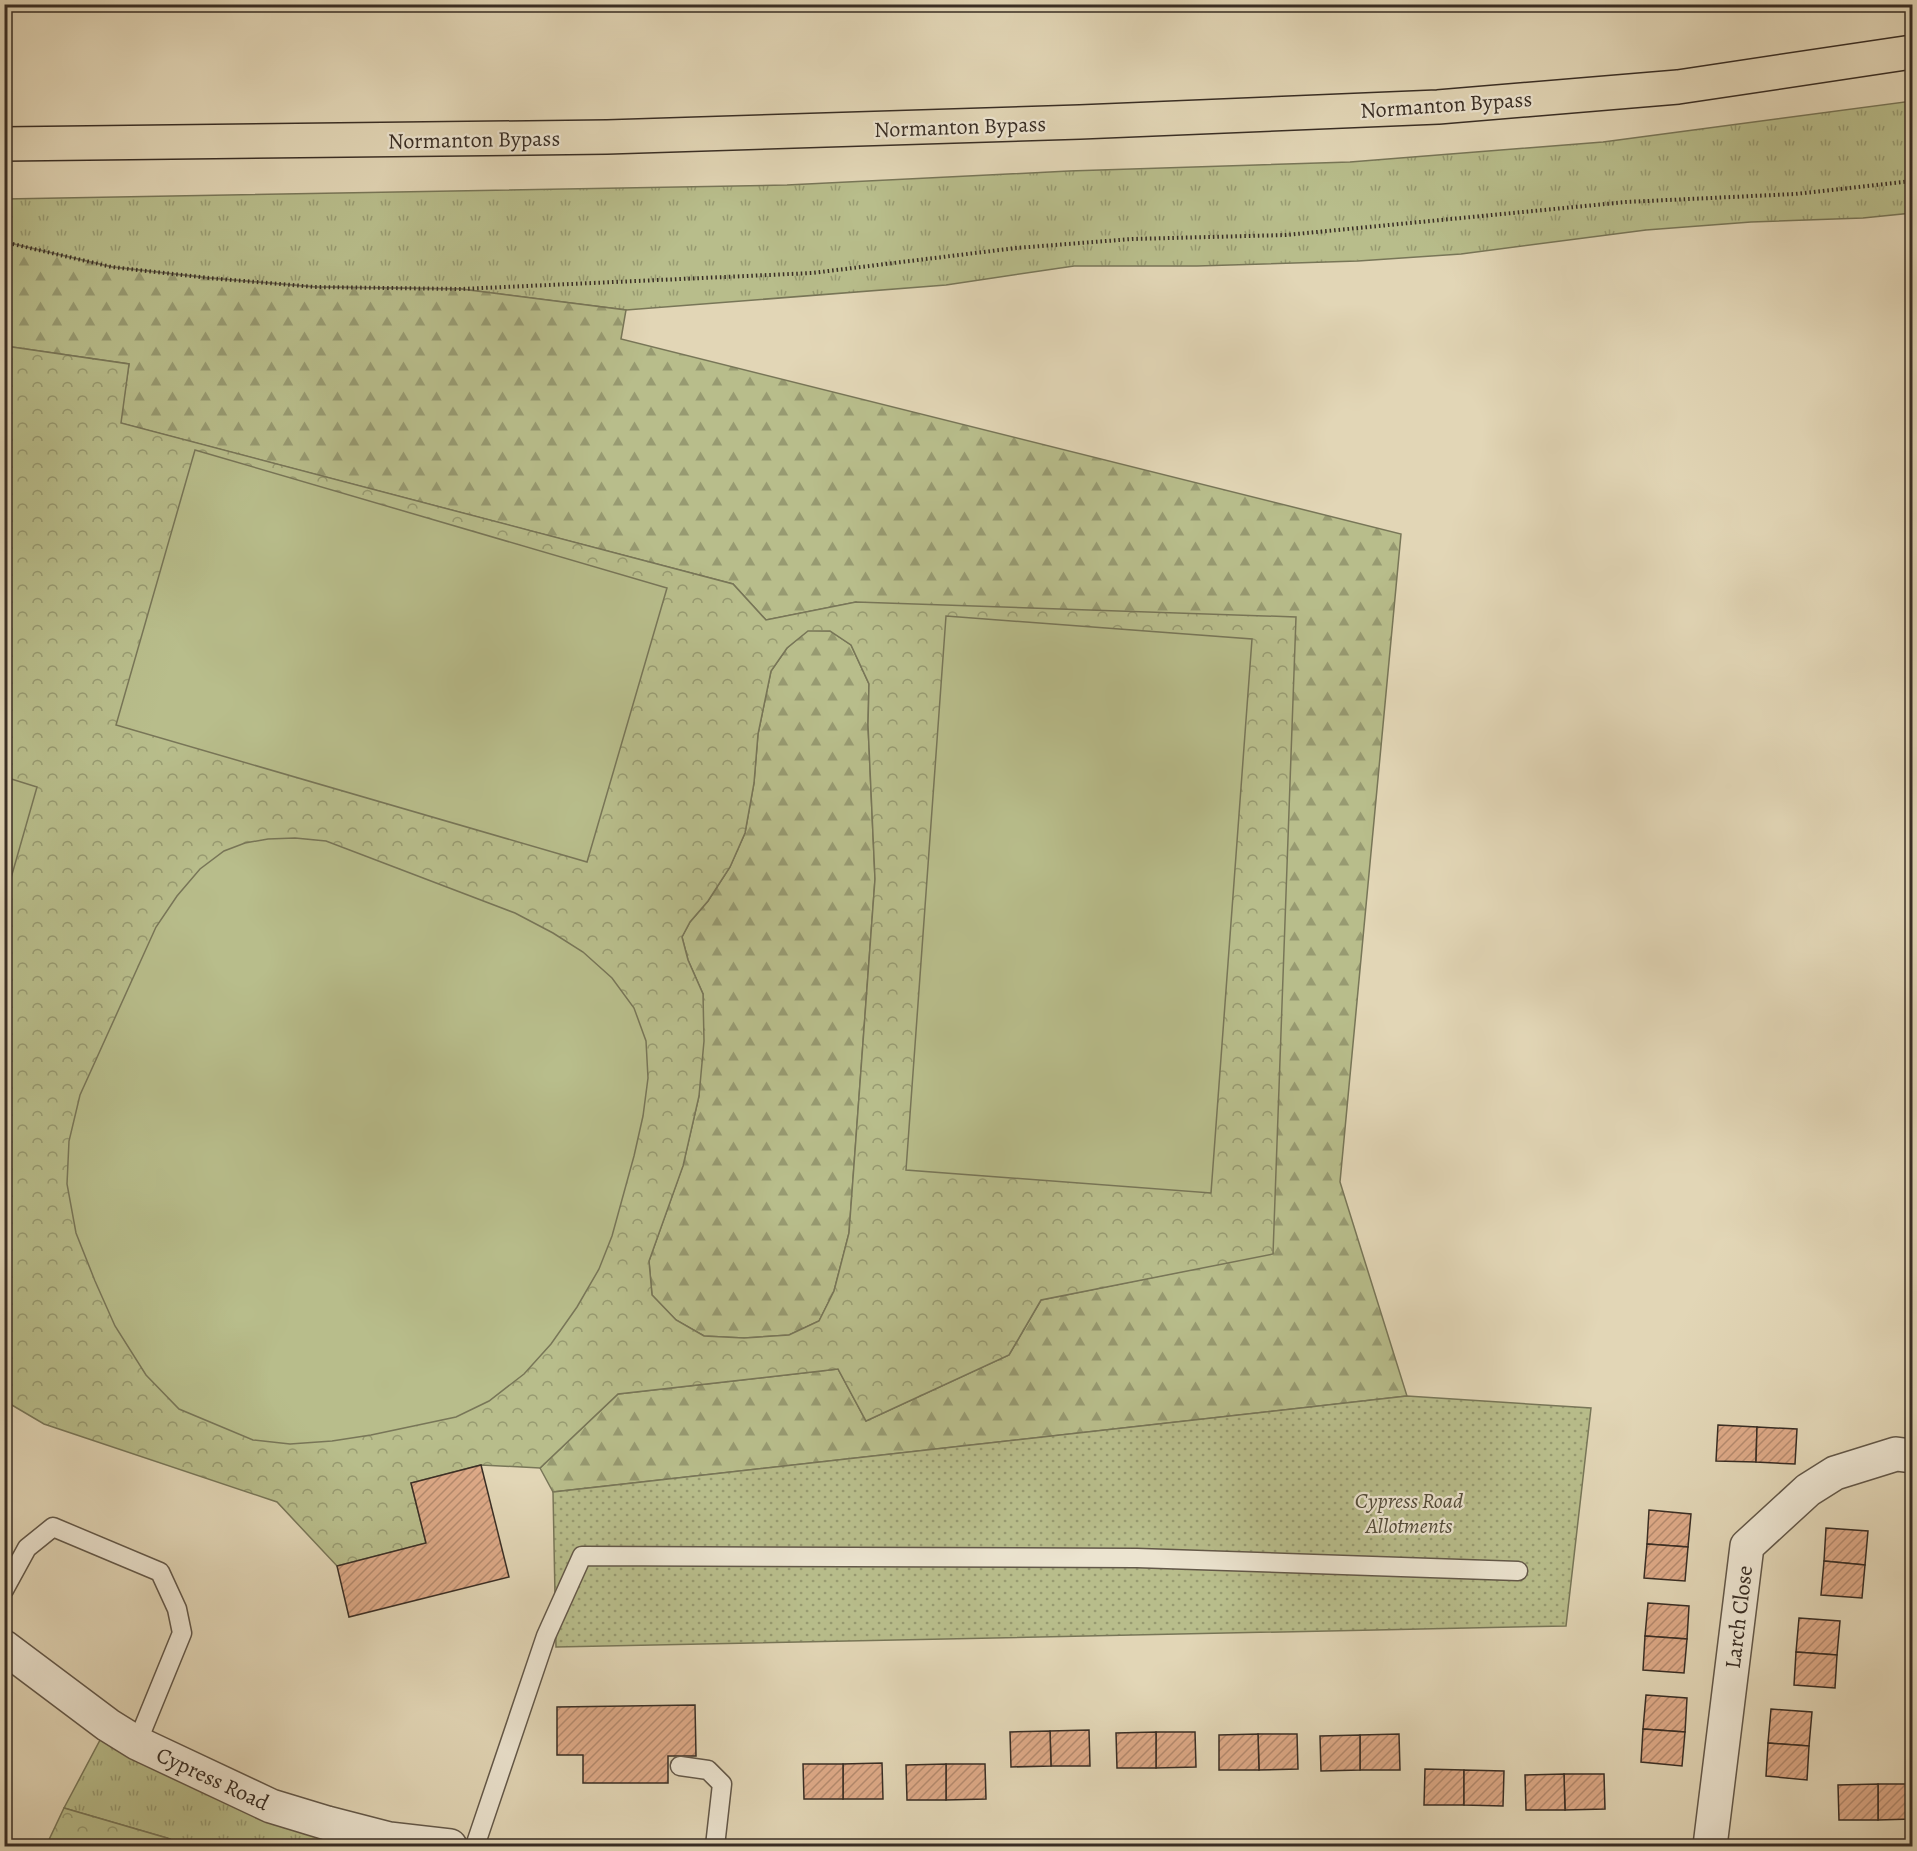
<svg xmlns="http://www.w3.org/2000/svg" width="1917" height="1851" font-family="Alegreya,serif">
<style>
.grass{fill:url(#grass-tufts);stroke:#787658;stroke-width:1.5}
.forest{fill:url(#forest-firs);stroke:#787658;stroke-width:1.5}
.park{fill:url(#park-crowns);stroke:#787658;stroke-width:1.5;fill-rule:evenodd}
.garden{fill:url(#garden-dots);stroke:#787658;stroke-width:1.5}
.pitch{fill:#b8bd8b;stroke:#787658;stroke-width:1.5}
.building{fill:url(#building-hatch);stroke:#392e25;stroke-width:1.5}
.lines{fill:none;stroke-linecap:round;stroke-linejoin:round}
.lane-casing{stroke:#635849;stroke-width:21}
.street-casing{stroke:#635849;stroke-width:36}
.primary-casing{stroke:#392e25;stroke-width:36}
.path{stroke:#392e25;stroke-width:4;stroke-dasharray:1.5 3;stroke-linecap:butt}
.lane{stroke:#ece4d0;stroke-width:18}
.street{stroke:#ece4d0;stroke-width:33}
.primary{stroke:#e2d6b6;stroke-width:33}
.labels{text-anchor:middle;stroke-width:4.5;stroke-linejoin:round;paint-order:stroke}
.street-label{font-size:22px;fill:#392e25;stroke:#ece4d0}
.park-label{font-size:22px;font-style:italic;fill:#524b39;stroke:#ece4d0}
</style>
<defs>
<pattern id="grass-tufts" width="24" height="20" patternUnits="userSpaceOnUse" patternTransform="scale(1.5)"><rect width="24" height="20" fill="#b8bd8b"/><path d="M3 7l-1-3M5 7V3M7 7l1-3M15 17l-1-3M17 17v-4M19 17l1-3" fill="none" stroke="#979a71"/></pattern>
<pattern id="forest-firs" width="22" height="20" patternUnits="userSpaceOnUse" patternTransform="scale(1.5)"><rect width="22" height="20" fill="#b8bd8b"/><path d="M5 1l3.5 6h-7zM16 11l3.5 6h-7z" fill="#979a71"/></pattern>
<pattern id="park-crowns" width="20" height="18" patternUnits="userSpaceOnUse" patternTransform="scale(1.5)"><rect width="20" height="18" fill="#b8bd8b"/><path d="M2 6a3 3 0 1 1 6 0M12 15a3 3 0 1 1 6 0" fill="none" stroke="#979a71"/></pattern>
<pattern id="garden-dots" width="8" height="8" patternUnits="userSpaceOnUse" patternTransform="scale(1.5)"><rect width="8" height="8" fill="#b8bd8b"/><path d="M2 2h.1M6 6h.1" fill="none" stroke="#979a71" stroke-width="1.8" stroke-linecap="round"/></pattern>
<pattern id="building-hatch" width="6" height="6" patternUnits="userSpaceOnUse" patternTransform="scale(1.5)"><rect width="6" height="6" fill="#deaa88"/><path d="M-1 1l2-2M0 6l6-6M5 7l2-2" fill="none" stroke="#b58b6f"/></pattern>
</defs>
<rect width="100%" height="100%" fill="#e2d6b6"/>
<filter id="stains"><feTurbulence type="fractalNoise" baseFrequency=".00333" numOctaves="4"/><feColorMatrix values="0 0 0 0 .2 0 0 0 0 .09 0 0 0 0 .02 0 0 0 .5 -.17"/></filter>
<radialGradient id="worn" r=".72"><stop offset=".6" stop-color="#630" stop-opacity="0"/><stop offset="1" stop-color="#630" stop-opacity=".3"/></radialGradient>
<g class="grass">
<path d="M 1912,101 L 1912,213 L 1863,218 L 1751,222 L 1646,230 L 1461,254 L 1358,261 L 1197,266 L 1074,266 L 946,285 L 626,310 L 461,289 L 315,287 L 209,278 L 112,267 L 5,242 L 5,199 L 787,185 L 1069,171 L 1350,162 L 1603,142 Z"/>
<path d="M 108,1725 L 219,1783 L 450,1846 L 186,1846 L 167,1838 L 64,1808 Z"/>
</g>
<g class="forest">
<path d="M 5,242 L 112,267 L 209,278 L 315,287 L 461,289 L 626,310 L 621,339 L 1401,534 L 1340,1182 L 1407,1396 L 553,1492 L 540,1468 L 618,1394 L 838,1369 L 866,1421 L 1009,1355 L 1041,1300 L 1273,1253 L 856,602 L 766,620 L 733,584 L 120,423 L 129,364 L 5,346 Z"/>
<path d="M 808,630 L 830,631 L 851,645 L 869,684 L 868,725 L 875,879 L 849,1233 L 834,1291 L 819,1321 L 789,1335 L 744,1338 L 704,1336 L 676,1320 L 652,1295 L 649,1261 L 683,1165 L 699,1096 L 703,994 L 688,960 L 682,937 L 690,922 L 708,901 L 730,867 L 745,833 L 754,783 L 758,734 L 771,671 L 787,648 Z"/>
</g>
<g class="park">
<path d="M 5,346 L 129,364 L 121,423 L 733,584 L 766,620 L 856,602 L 1296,617 L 1273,1254 L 1041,1300 L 1009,1355 L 866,1421 L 838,1369 L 618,1394 L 540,1468 L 481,1465 L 411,1483 L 426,1543 L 337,1566 L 277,1502 L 44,1424 L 5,1401 ZM 808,631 L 830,631 L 851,645 L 869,684 L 868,725 L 875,879 L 849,1233 L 834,1291 L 819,1321 L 789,1335 L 744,1338 L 704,1336 L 676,1320 L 652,1295 L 649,1261 L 683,1166 L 699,1096 L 704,1041 L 703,994 L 688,960 L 682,937 L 690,922 L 708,901 L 730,867 L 745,833 L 754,783 L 758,734 L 771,671 L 787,648 Z"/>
<path d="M 64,1808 L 167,1838 L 186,1846 L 46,1846 Z"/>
</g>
<path class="garden" d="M 1407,1396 L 1591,1408 L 1566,1626 L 556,1647 L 553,1492 Z"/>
<g class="pitch">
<path d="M 195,450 L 667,588 L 587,862 L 116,725 Z"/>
<path d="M 946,616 L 1252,639 L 1211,1193 L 906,1170 Z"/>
<path d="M 5,777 L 37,787 L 5,899 L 4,777 Z"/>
<path d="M 295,838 L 326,841 L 515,913 L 553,933 L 583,952 L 612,978 L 634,1008 L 646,1041 L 648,1078 L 643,1116 L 634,1156 L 612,1236 L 599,1269 L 577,1307 L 551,1344 L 524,1374 L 489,1401 L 456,1417 L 371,1435 L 332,1441 L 290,1444 L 253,1440 L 179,1409 L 146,1375 L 115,1326 L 95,1281 L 76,1233 L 67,1184 L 69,1141 L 80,1095 L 156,927 L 177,896 L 200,869 L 224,851 L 245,843 L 268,839 Z"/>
</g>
<g class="building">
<path d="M 1718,1425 L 1757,1427 L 1756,1462 L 1716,1461 Z"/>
<path d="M 1757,1427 L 1797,1429 L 1795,1464 L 1756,1462 Z"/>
<path d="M 481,1465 L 509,1577 L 349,1617 L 337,1566 L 426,1543 L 411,1483 Z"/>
<path d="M 1649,1510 L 1691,1514 L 1688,1547 L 1647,1544 Z"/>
<path d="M 1826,1528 L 1868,1531 L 1865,1565 L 1824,1561 Z"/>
<path d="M 1647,1544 L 1688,1547 L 1685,1581 L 1644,1578 Z"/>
<path d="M 1824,1561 L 1865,1565 L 1862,1598 L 1821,1595 Z"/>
<path d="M 1648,1603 L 1689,1606 L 1687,1639 L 1645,1636 Z"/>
<path d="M 1799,1618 L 1840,1621 L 1837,1655 L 1796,1652 Z"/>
<path d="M 1645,1636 L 1687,1639 L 1684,1673 L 1643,1670 Z"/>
<path d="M 1796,1652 L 1837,1655 L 1835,1688 L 1794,1685 Z"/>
<path d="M 1646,1695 L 1687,1698 L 1685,1732 L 1643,1729 Z"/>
<path d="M 695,1705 L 696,1756 L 668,1756 L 668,1783 L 583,1783 L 583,1755 L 557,1755 L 557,1707 Z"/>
<path d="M 1771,1709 L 1812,1712 L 1809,1746 L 1768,1743 Z"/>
<path d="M 1643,1729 L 1685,1732 L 1682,1766 L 1641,1762 Z"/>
<path d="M 1089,1730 L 1090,1766 L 1051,1766 L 1050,1731 Z"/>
<path d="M 1050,1731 L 1051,1766 L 1011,1767 L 1010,1732 Z"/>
<path d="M 1156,1732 L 1195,1732 L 1196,1767 L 1156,1768 Z"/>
<path d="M 1156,1732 L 1156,1768 L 1117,1768 L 1116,1733 Z"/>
<path d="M 1258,1734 L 1297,1734 L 1298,1769 L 1259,1770 Z"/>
<path d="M 1258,1734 L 1259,1770 L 1219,1770 L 1219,1735 Z"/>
<path d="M 1399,1734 L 1400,1770 L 1360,1770 L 1360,1735 Z"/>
<path d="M 1360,1735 L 1360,1770 L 1321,1771 L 1320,1736 Z"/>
<path d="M 1768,1743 L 1809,1746 L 1807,1780 L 1766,1776 Z"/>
<path d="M 882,1763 L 883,1799 L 843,1799 L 843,1764 Z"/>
<path d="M 803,1764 L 843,1764 L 843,1799 L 804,1799 Z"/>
<path d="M 946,1764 L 985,1764 L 986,1799 L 946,1800 Z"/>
<path d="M 946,1764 L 946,1800 L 907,1800 L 906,1765 Z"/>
<path d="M 1425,1769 L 1464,1770 L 1464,1805 L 1424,1805 Z"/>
<path d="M 1464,1770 L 1504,1771 L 1503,1806 L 1464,1805 Z"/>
<path d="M 1564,1774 L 1604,1774 L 1605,1809 L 1565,1810 Z"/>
<path d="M 1564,1774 L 1565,1810 L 1526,1810 L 1525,1775 Z"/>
<path d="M 1878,1784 L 1912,1784 L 1912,1819 L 1878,1820 Z"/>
<path d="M 1878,1784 L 1878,1820 L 1839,1820 L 1838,1785 Z"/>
</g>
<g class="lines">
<defs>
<g id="lane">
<path d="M 4,1590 L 27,1548 L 53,1527 L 160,1572 L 177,1609 L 182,1633 L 137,1743"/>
<path d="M 680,1766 L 708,1770 L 722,1784 L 715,1846"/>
<path d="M 475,1846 L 546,1636 L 582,1556 L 1137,1558 L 1518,1571"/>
</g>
<g id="street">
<path d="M 4,1647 L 108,1725 L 137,1743 L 271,1806 L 327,1823 L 389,1839 L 450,1846"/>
<path d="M 1710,1846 L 1747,1546 L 1808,1490 L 1835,1473 L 1896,1454 L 1912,1456"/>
</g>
<path id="primary" d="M 4,144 L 607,137 L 1080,122 L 1438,107 L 1678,87 L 1912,52"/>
</defs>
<use href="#lane" class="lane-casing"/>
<use href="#street" class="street-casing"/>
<use href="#primary" class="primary-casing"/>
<path class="path" d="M 4,242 L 112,267 L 209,278 L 315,287 L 461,289 L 812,273 L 1016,248 L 1132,239 L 1286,235 L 1626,202 L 1795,194 L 1912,181"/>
<use href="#lane" class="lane"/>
<use href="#street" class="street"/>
<use href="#primary" class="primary"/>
</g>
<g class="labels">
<g class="street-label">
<text transform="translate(1446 104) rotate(-4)" y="8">Normanton Bypass</text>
<text transform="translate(960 126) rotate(-2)" y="8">Normanton Bypass</text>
<text transform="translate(474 139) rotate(-1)" y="8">Normanton Bypass</text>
<text transform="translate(1738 1617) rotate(-83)" y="8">Larch Close</text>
<text transform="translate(213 1778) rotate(25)" y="8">Cypress Road</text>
</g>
<g class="park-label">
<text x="1409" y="1508">Cypress Road<tspan x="1409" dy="25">Allotments</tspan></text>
</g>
</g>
<rect width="1917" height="1851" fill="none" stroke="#e2d6b6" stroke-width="24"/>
<rect x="6" y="6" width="1905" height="1839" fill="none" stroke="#392e25" stroke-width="3"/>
<rect x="12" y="12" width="1893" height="1827" fill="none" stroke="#392e25" stroke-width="1.5"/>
<rect width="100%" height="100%" filter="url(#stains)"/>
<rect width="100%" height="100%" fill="url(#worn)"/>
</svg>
